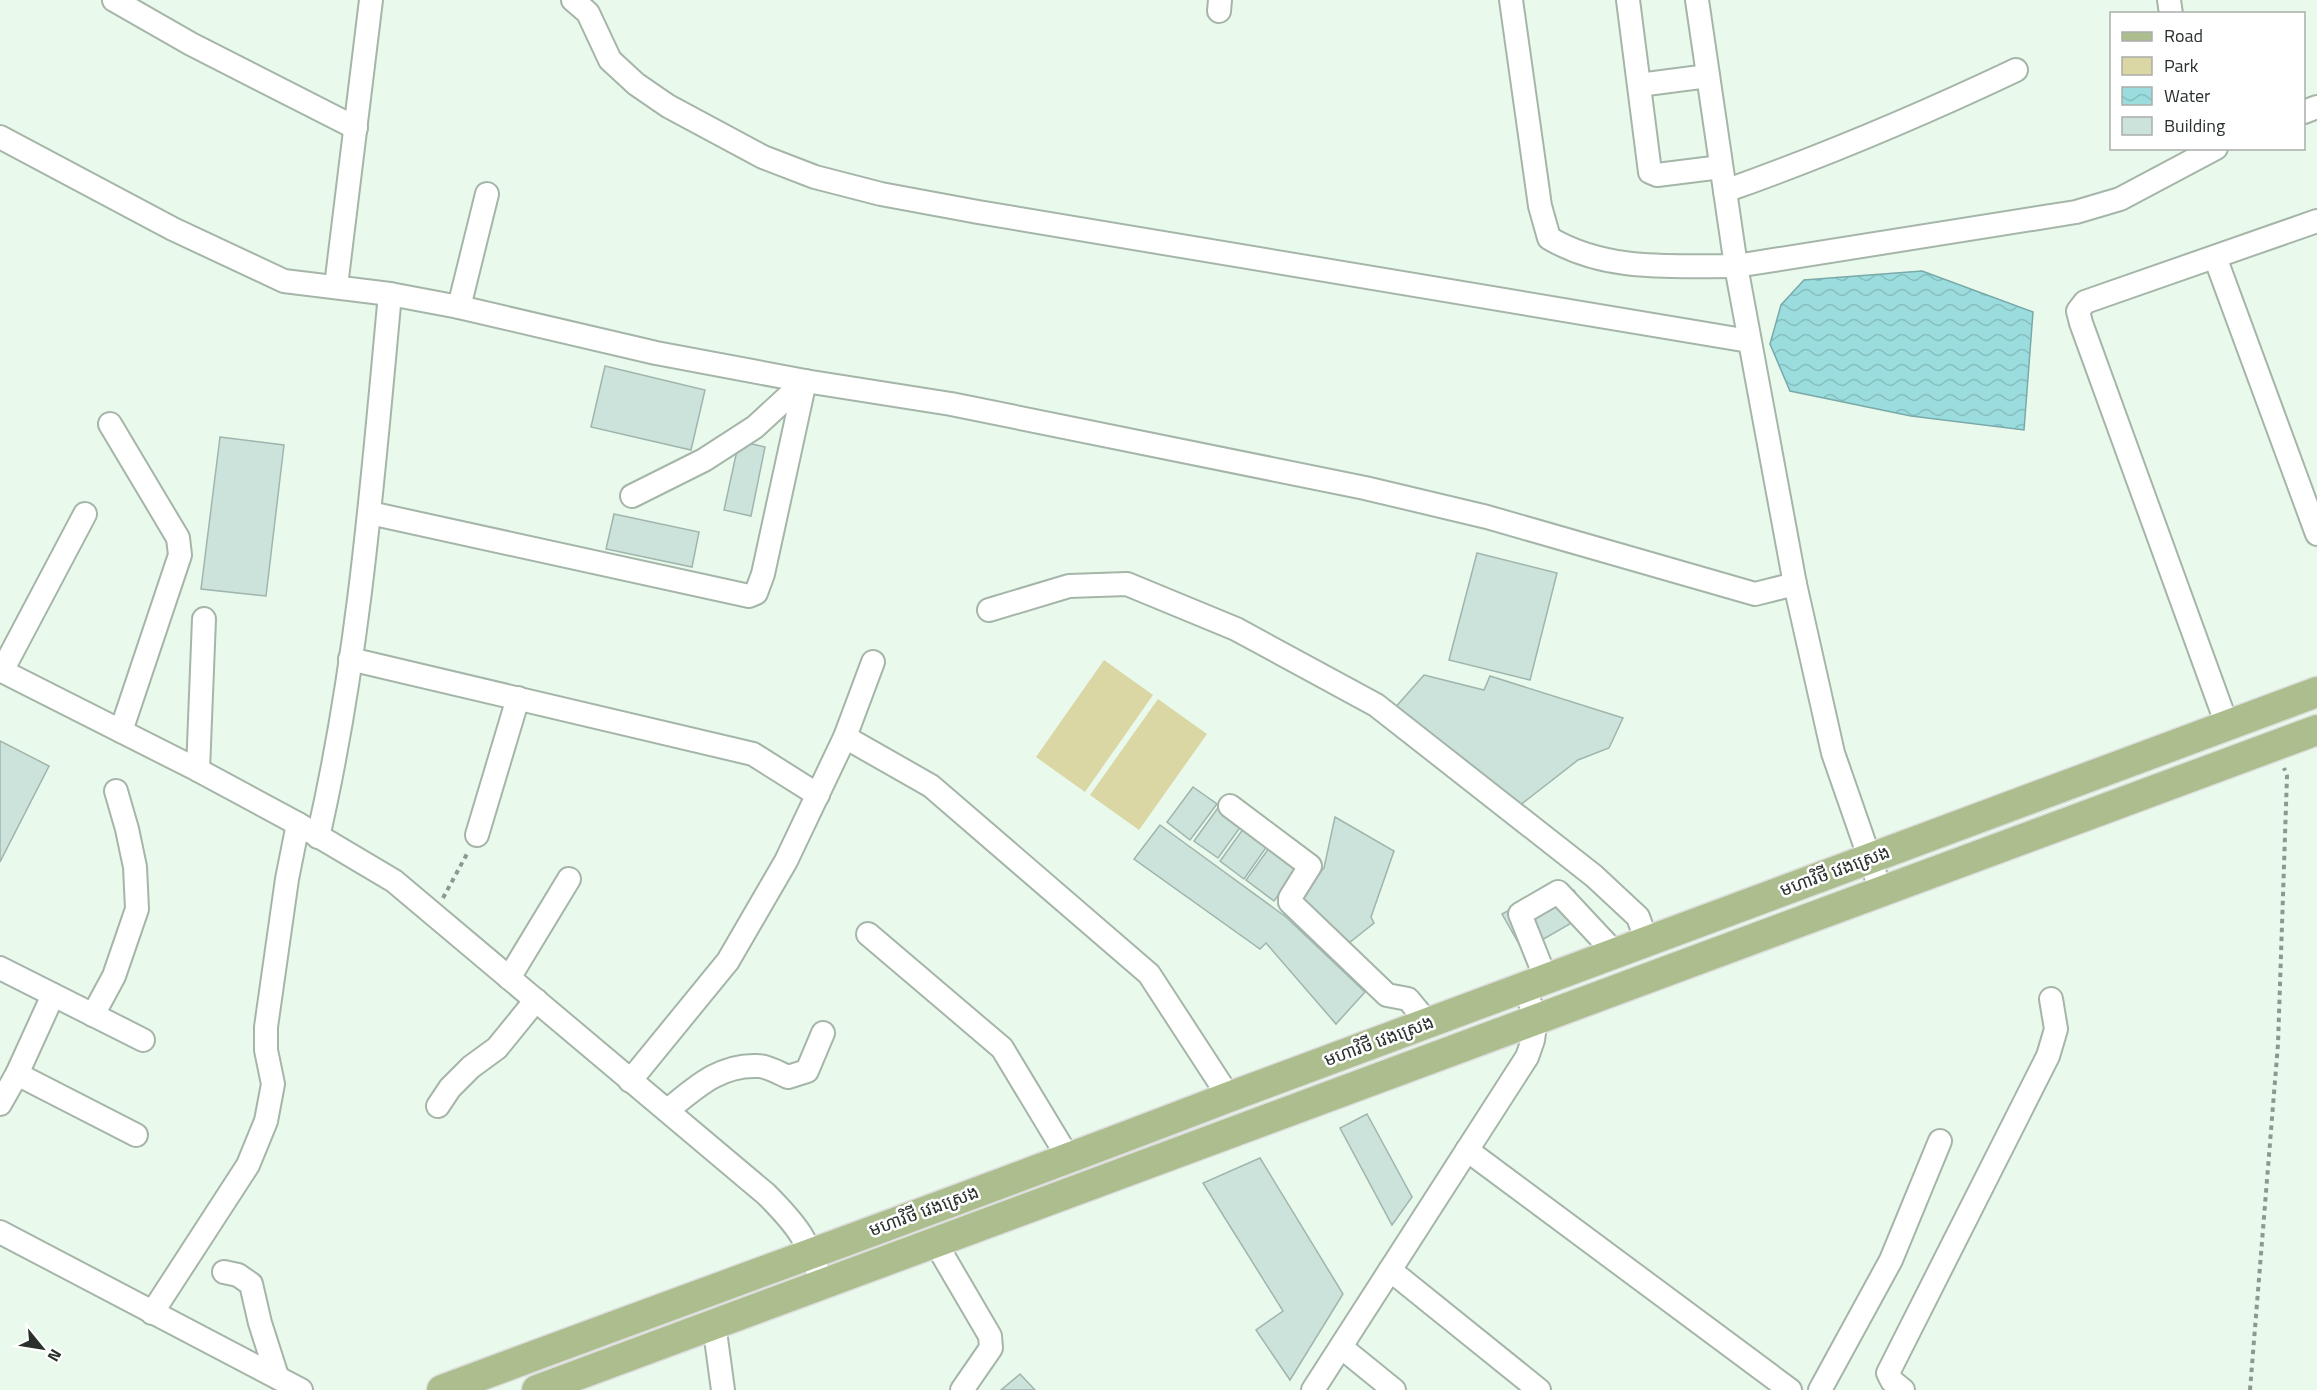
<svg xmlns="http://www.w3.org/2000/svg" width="2317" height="1390" font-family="'Titillium Web','Noto Sans Khmer',sans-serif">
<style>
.green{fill:#dbd7a5}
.water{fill:url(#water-waves);stroke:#79a9a9;stroke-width:1.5}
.building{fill:#cce3db;stroke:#9fb5ad;stroke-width:1.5}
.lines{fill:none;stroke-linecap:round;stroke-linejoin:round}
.minor-casing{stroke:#a5b5a8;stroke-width:26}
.major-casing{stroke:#dddedd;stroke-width:33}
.path{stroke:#8d9990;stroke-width:4;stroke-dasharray:4.5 4.5;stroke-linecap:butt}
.minor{stroke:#fff;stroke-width:22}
.major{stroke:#acbe8e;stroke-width:30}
.labels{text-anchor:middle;stroke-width:5;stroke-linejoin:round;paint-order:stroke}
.street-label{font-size:18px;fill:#2a312c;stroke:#fff}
</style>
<defs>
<pattern id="water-waves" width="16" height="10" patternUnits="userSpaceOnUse" patternTransform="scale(1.5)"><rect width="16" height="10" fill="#9bddde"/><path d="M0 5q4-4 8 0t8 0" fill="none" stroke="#86bebf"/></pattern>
</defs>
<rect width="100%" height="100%" fill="#e9faec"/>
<g class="green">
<path d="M 1104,660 L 1153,695 L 1085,792 L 1036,757 Z"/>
<path d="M 1158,699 L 1207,734 L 1139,830 L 1090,795 Z"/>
</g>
<path class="water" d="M 1922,271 L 2033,312 L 2024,430 L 1911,416 L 1790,391 L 1770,344 L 1781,305 L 1804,280 Z"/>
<g class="building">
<path d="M 605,366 L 705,390 L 691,450 L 591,427 Z"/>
<path d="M 220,437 L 284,445 L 266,596 L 201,589 Z"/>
<path d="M 739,441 L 765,447 L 751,516 L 724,510 Z"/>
<path d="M 614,514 L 699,532 L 692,567 L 606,549 Z"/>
<path d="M 1477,553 L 1557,573 L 1530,680 L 1449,660 Z"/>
<path d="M 1424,675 L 1484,690 L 1490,676 L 1623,718 L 1609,748 L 1578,760 L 1519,806 L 1393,710 Z"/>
<path d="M 0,741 L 49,766 L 0,862 Z"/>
<path d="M 1193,787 L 1217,804 L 1190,840 L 1167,822 Z"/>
<path d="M 1220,805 L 1244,822 L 1218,858 L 1194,841 Z"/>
<path d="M 1335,817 L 1394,851 L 1371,917 L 1374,923 L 1344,947 L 1297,899 L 1324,868 Z"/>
<path d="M 1160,825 L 1286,917 L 1365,992 L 1336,1024 L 1266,943 L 1260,949 L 1134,859 Z"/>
<path d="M 1246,825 L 1270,842 L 1244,879 L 1220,861 Z"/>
<path d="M 1272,844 L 1300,865 L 1274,901 L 1246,880 Z"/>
<path d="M 1574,890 L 1587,914 L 1523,951 L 1502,914 L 1533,897 L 1540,910 Z"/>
<path d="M 1367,1114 L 1412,1197 L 1392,1225 L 1340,1128 Z"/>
<path d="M 1260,1158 L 1343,1294 L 1290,1380 L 1256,1330 L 1283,1311 L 1203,1183 Z"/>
<path d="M 1020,1374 L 1035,1390 L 1001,1390 Z"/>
</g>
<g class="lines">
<defs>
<g id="minor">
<path d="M 114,0 L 191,44 L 356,128"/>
<path d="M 573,0 L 588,13 L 610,60 L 636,84 L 668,106 L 763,157 L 815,177 L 881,194 L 978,212 L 1749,341"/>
<path d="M 1511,0 L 1540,206 L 1549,238 C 1606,272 1672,266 1736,266 L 1697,0"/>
<path d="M 1628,0 L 1650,172 L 1657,175 L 1721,167"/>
<path d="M 2169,0 L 2171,14"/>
<path d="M 1219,11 L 1220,0"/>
<path d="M 1639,85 L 1708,76"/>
<path d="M 2304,112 L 2317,107"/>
<path d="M 0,137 L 173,229 L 284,281 L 390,294 L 459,307 L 656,353 L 805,381 L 951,404 L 1365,488 L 1487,517 L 1755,594 L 1795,584"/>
<path d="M 1725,191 C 1824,156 1921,115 2016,70"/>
<path d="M 2215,257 L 2317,534"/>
<path d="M 336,286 L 371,0"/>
<path d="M 459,307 L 487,194"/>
<path d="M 110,424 L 178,538 L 180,555 L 121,731"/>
<path d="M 632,496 L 704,460 L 755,427 L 805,381"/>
<path d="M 370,513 L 749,596 L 756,593 L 763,574 L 805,381"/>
<path d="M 989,610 L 1069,586 L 1127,584 L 1236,629 L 1376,705 L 1594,876 L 1638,917 L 1647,942"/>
<path d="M 350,659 L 753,754 L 818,795"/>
<path d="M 0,670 L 198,770 L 298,824 L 394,881 L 766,1194 C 798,1226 808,1240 822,1284"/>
<path d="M 2,671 L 85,514"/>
<path d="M 2227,725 L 2081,323 L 2078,311 L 2085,302 L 2317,221"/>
<path d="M 845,737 L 931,786 L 1149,974 L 1229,1097"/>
<path d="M 198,770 L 204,619"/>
<path d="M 1230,806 L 1310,866 L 1290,898 L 1290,902 L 1387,995 L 1408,999 L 1428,1023"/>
<path d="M 477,835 L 518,698"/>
<path d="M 318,837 C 359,659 373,476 390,294"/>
<path d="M 1881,891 L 1833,753 L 1795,584 L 1736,266 L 2076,212 L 2120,199 L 2216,148"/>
<path d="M 868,934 L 1002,1048 L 1069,1159"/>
<path d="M 0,968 L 143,1040"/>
<path d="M 509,978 L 569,879"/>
<path d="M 1546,979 L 1520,914 L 1558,892 L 1615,953"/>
<path d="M 93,1015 L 114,976 L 137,909 L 135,867 L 127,829 L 116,791"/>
<path d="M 17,1074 L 136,1135"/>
<path d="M 630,1081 L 728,961 L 786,861 L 845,737 L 873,662"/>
<path d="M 0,1104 L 17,1074 L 53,995"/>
<path d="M 438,1106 L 450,1088 L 471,1067 L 497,1048 L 536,1000"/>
<path d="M 668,1110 C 695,1088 720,1064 758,1066 C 767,1066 779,1073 788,1077 L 807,1071 L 823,1033"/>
<path d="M 1467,1150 L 1790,1390"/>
<path d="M 0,1232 L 301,1390"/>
<path d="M 935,1242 L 990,1336 L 991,1348 L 962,1390"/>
<path d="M 1390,1270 L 1539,1390"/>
<path d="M 224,1272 L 238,1275 L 251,1284 L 260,1323 L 277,1376"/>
<path d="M 152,1313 L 248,1165 L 266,1121 L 273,1084 L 266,1050 L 266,1027 L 287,879 L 298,824"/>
<path d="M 714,1324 L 723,1390"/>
<path d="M 1341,1347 L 1394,1390"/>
<path d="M 1313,1390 L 1527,1057 L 1533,1040 L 1536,1019 L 1524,987"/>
<path d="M 1820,1390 L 1891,1260 L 1940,1141"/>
<path d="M 1903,1390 L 1892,1381 L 1888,1373 L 2048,1056 L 2056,1029 L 2051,999"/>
</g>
<g id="major">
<path d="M 442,1390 C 704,1292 968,1198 1229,1097 L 2317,692"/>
<path d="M 537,1390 L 2317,730"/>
</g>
</defs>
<use href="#minor" class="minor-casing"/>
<use href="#major" class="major-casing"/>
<g class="path">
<path d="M 443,898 L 468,852"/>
<path d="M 2250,1390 L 2278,1044 L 2287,776 L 2284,768"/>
</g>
<use href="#minor" class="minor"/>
<use href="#major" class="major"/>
</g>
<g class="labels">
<g class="street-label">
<text transform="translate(1835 871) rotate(-20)" y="6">មហាវិថី វេងស្រេង</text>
<text transform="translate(1379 1041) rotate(-20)" y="6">មហាវិថី វេងស្រេង</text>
<text transform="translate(924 1211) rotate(-20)" y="6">មហាវិថី វេងស្រេង</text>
</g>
</g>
<rect x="2110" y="12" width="195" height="138" fill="#ffffff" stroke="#aaadab" stroke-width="1.5"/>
<rect x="2122" y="32" width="30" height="9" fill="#acbe8e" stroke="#aaadab" stroke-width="1.5"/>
<text x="2164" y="42" font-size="18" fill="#2a312c">Road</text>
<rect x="2122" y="57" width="30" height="18" fill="#dbd7a5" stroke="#aaadab" stroke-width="1.5"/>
<text x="2164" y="72" font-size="18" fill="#2a312c">Park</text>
<rect x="2122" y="87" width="30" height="18" fill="url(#water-waves)" stroke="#aaadab" stroke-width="1.5"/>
<text x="2164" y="102" font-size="18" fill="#2a312c">Water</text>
<rect x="2122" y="117" width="30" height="18" fill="#cce3db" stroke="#aaadab" stroke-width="1.5"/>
<text x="2164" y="132" font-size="18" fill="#2a312c">Building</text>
<g transform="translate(42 1348) rotate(120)" stroke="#ffffff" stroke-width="4.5" paint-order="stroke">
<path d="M0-4.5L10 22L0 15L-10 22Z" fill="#2a312c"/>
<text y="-9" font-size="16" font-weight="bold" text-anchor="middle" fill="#2a312c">N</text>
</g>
</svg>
